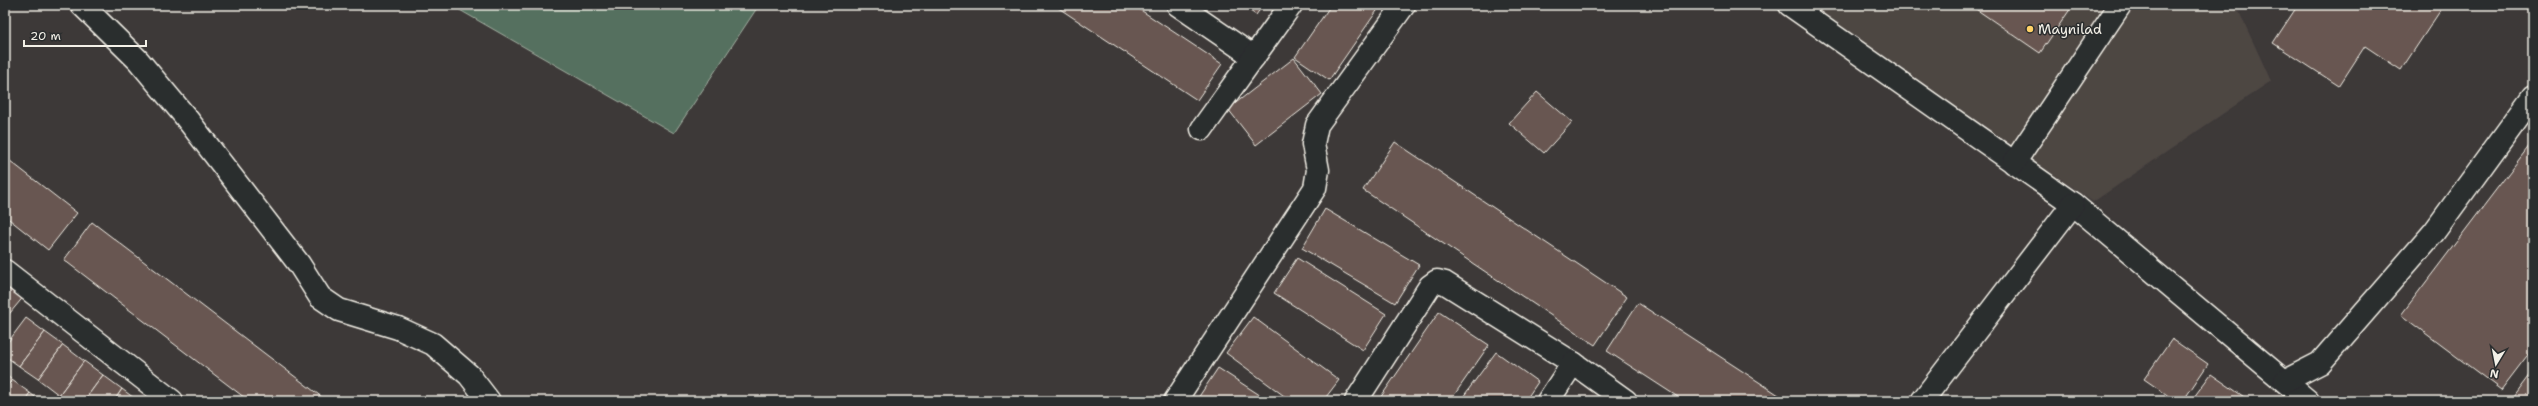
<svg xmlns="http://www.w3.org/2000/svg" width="2538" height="406" font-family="'Shantell Sans',sans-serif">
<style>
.built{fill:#4d4643}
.green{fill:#55705e;stroke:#a4b0a3}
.building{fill:#685651;stroke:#f4f1e8}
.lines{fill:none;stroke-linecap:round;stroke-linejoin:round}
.minor-casing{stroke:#f4f1e8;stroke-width:25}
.minor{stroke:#2a2d2e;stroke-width:22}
.poi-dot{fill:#ffd166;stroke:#2a2d2e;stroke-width:1.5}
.labels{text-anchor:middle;stroke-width:3;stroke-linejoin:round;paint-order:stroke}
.poi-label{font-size:14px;fill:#f4f1e8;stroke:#2a2d2e;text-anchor:start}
</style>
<rect width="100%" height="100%" fill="#3d3938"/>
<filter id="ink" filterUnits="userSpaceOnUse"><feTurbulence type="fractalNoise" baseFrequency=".025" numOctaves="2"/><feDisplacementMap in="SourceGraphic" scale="8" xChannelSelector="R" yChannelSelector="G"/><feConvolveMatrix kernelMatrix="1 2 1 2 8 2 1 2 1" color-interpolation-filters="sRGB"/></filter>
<g filter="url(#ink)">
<path class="built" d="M 1812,5 L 2236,5 L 2271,81 L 2093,202 Z"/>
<path class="green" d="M 451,5 L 759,5 L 674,133 Z"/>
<g class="building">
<path d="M 1054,5 L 1133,5 L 1222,64 L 1197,100 Z"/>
<path d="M 1241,5 L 1263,5 L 1256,15 Z"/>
<path d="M 1331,5 L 1381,5 L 1329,80 L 1295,57 Z"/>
<path d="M 1970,5 L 2073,5 L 2040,53 Z"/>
<path d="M 2298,5 L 2444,5 L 2401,70 L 2365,46 L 2339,86 L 2273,43 Z"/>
<path d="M 1294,58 L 1322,94 L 1256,145 L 1228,109 Z"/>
<path d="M 1537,92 L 1572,122 L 1544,153 L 1509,123 Z"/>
<path d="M 2533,141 L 2533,348 L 2501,390 L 2401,315 Z"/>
<path d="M 1395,142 L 1627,297 L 1595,345 L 1363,190 Z"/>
<path d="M 5,157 L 77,213 L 48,250 L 5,216 Z"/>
<path d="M 1325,209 L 1419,265 L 1395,303 L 1302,248 Z"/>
<path d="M 92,222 L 327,401 L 249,401 L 64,260 Z"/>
<path d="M 1297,258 L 1386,314 L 1363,350 L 1274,293 Z"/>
<path d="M 5,279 L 25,295 L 5,319 Z"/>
<path d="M 1638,303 L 1788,401 L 1684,401 L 1607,351 Z"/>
<path d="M 1439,312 L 1489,345 L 1450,401 L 1378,401 Z"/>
<path d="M 1253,317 L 1339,380 L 1323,401 L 1291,401 L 1226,353 Z"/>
<path d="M 26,318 L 45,332 L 19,366 L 5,356 L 5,346 Z"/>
<path d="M 45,332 L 63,345 L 38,379 L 19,366 Z"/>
<path d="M 2172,339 L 2208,364 L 2183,401 L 2176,401 L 2144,379 Z"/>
<path d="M 63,345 L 84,361 L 59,395 L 38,379 Z"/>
<path d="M 1496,352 L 1538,382 L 1525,401 L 1460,401 Z"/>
<path d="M 84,361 L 103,375 L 84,401 L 67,401 L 59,395 Z"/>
<path d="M 1218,368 L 1269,401 L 1196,401 Z"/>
<path d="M 2533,370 L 2533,401 L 2510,401 Z"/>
<path d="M 5,374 L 12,380 L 5,389 Z"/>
<path d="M 2211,374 L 2250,401 L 2191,401 Z"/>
<path d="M 103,375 L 122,389 L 114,401 L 84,401 Z"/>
<path d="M 12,380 L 30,393 L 24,401 L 5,401 L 5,389 Z"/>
<path d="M 122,389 L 138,401 L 114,401 Z"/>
<path d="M 30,393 L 40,401 L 24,401 Z"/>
</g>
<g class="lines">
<defs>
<g id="minor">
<path d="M 82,5 L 138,60 L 184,115 L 299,264 L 320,297 L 339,310 L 398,328 L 433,344 L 469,375 L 489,401"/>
<path d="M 1178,5 L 1254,57"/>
<path d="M 1790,5 L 2073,204 L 2308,401"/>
<path d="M 1202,129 L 1291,5"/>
<path d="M 2014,163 L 2120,5"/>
<path d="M 5,271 L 172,401"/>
<path d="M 2285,381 L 2320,363 L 2434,232 L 2533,96"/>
<path d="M 1175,401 L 1315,188 L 1318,170 L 1313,144 L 1317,125 L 1404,5"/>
<path d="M 1356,401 L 1430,286 L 1437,281 L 1445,283 L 1573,363 L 1626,401"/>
<path d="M 1548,401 L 1573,363"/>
<path d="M 1922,401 L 2073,204"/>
</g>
</defs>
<use href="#minor" class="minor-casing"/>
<use href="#minor" class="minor"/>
</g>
</g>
<circle class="poi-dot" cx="2030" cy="29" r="4"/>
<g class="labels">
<g class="poi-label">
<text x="2038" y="34">Maynilad</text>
</g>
</g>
<rect width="2538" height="406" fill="none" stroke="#2a2d2e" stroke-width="20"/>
<rect x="10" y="10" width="2518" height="386" fill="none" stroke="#f4f1e8" stroke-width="1.5" filter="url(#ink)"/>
<g transform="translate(2496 364) rotate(190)" stroke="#2a2d2e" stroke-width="3" paint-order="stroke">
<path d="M0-3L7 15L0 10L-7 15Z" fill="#f4f1e8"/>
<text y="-6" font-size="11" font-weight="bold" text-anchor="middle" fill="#f4f1e8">N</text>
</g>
<path d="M24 40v6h122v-6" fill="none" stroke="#f4f1e8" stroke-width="2"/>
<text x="30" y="40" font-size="12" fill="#f4f1e8" stroke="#2a2d2e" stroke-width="3" paint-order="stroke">20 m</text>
</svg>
